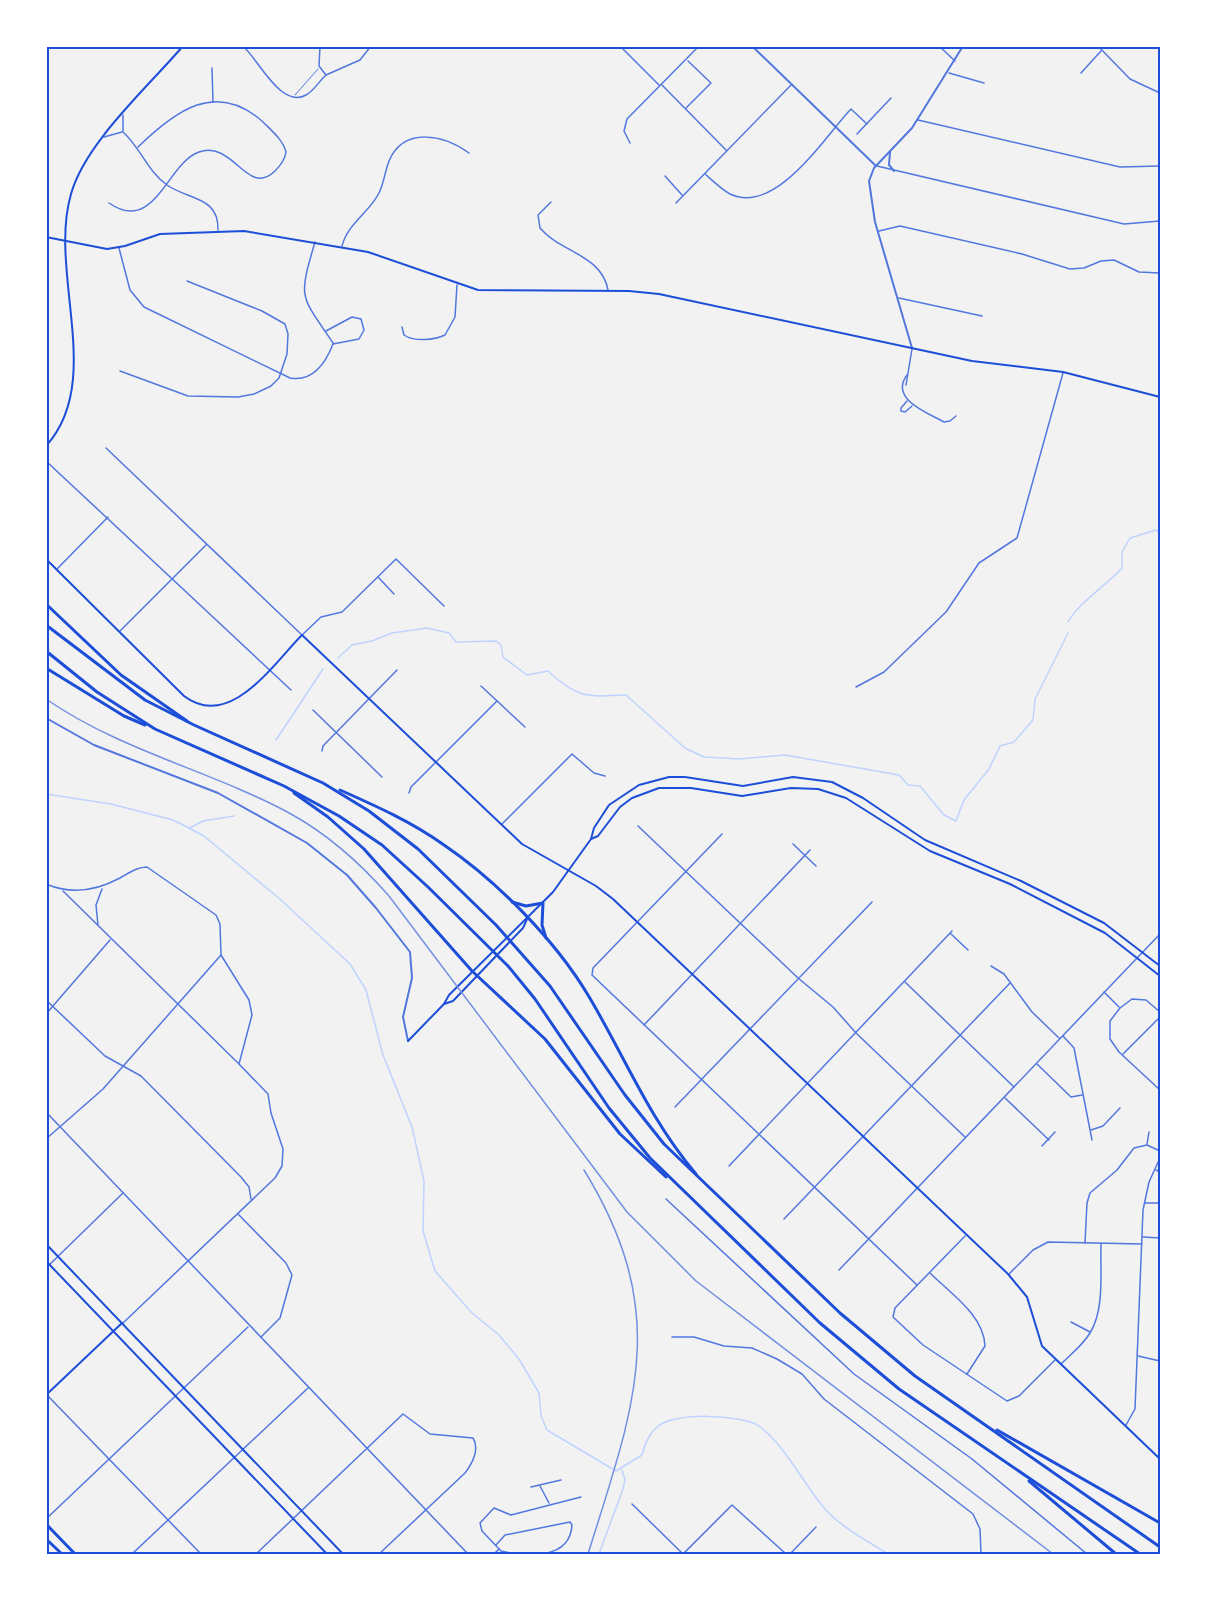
<svg xmlns="http://www.w3.org/2000/svg" width="1207" height="1601" font-family="'Asap Condensed',sans-serif">
<style>
.lines{fill:none;stroke-linecap:round;stroke-linejoin:round}
.stream{stroke:#bfd3fe;stroke-width:1.5}
.service{stroke:#5277de;stroke-width:1}
.minor{stroke:#5277de;stroke-width:1.5}
.tertiary{stroke:#5277de;stroke-width:2}
.secondary{stroke:#1d4ed8;stroke-width:2}
.primary{stroke:#1d4ed8;stroke-width:3}
.motorway{stroke:#1d4ed8;stroke-width:3}
.rail{stroke:#7290e2;stroke-width:1.5}
.neatline{fill:none;stroke:#1d4ed8;stroke-width:2}
</style>
<rect width="100%" height="100%" fill="#f2f2f2"/>
<g class="lines">
<g class="stream">
<path d="M 1068,622 C 1079,602 1106,586 1122,568 L 1122,552 L 1130,538 L 1156,530 L 1160,533"/>
<path d="M 338,658 L 352,645 L 372,641 L 392,633 L 427,628 L 449,633 L 456,642 L 496,641 L 501,645 L 503,657 L 527,675 L 548,671 C 577,698 587,697 626,695 L 685,748 L 704,757 L 739,759 L 785,755 L 899,775 L 908,785 L 920,786 L 944,815 L 956,821 L 964,800 L 989,769 L 1000,746 L 1014,742 L 1033,720 L 1035,699 L 1068,633"/>
<path d="M 276,740 L 323,669"/>
<path d="M 46,794 L 111,804 L 173,820 L 187,827 L 204,836 L 281,900 L 350,964 L 366,990 L 383,1055 L 412,1127 L 424,1181 L 423,1231 L 435,1271 L 472,1313 L 499,1335 L 519,1359 L 539,1393 L 541,1416 L 547,1430 L 616,1471 L 642,1455 C 645,1444 648,1435 657,1427 C 673,1412 741,1414 759,1426 C 785,1445 804,1485 825,1509 C 842,1528 868,1541 888,1554"/>
<path d="M 190,828 L 203,821 L 234,816"/>
<path d="M 599,1554 L 623,1489 L 625,1480 L 622,1470"/>
</g>
<path class="service" d="M 295,95 L 318,69"/>
<g class="minor">
<path d="M 243,46 C 258,59 281,109 306,95 C 315,90 319,81 326,75"/>
<path d="M 320,46 L 319,66 L 326,75 L 360,60 L 371,46"/>
<path d="M 620,46 L 659,85"/>
<path d="M 939,46 L 955,61"/>
<path d="M 1098,46 L 1130,79 L 1160,93"/>
<path d="M 212,68 L 213,102"/>
<path d="M 949,73 L 984,83"/>
<path d="M 1081,73 L 1101,51"/>
<path d="M 662,85 L 726,150"/>
<path d="M 686,108 L 711,83 L 688,61"/>
<path d="M 123,115 L 123,132 C 140,147 148,172 167,185 C 188,200 219,196 218,230"/>
<path d="M 918,120 L 1120,167 L 1160,166"/>
<path d="M 857,134 L 891,98"/>
<path d="M 104,137 L 122,132"/>
<path d="M 630,143 L 624,131 L 627,119 L 699,46"/>
<path d="M 877,166 L 1124,224 L 1160,221"/>
<path d="M 705,174 C 713,181 721,189 730,194 C 776,216 825,136 851,109 L 867,124"/>
<path d="M 665,176 L 682,195"/>
<path d="M 551,202 L 538,215 L 540,228 C 560,252 602,255 608,290"/>
<path d="M 109,203 C 155,235 167,163 199,152 C 234,140 247,198 275,171 C 281,165 285,160 286,152 C 283,140 272,131 263,122 C 216,79 174,112 138,147"/>
<path d="M 676,203 L 791,85"/>
<path d="M 879,231 L 900,226 L 1022,254 L 1070,269 L 1084,268 L 1101,261 L 1114,260 L 1139,272 L 1160,273"/>
<path d="M 315,242 C 298,300 300,294 333,343"/>
<path d="M 342,246 C 348,223 369,213 379,193 C 384,183 385,171 389,161 C 404,126 444,135 469,153"/>
<path d="M 119,248 L 130,290 L 144,307 L 290,378 C 313,382 326,362 333,344"/>
<path d="M 899,298 L 982,316"/>
<path d="M 402,327 L 404,335 C 414,342 435,340 445,335 L 455,317 L 457,285"/>
<path d="M 326,331 L 352,317 L 361,319 L 364,330 L 359,339 L 333,344"/>
<path d="M 120,371 L 188,396 L 238,397 L 254,394 L 271,386 L 279,378 L 287,354 L 288,334 L 285,324 L 262,311 L 187,281"/>
<path d="M 907,375 C 889,399 928,413 944,422 L 950,421 L 956,416"/>
<path d="M 906,385 L 912,349"/>
<path d="M 907,401 L 901,408 L 901,411 L 905,412 L 912,406"/>
<path d="M 106,448 L 302,635 L 321,617 L 342,612 L 396,559 L 444,606"/>
<path d="M 46,461 L 291,690"/>
<path d="M 57,569 L 108,517"/>
<path d="M 378,577 L 394,594"/>
<path d="M 120,631 L 206,545"/>
<path d="M 481,686 L 525,727"/>
<path d="M 856,687 L 884,672 L 946,612 L 979,563 L 1017,538 L 1063,373"/>
<path d="M 313,710 L 382,777"/>
<path d="M 322,751 L 323,746 L 397,670"/>
<path d="M 409,793 L 411,787 L 497,701"/>
<path d="M 502,824 L 572,754 L 594,773 L 605,776"/>
<path d="M 638,826 L 798,978 L 833,1007 L 856,1033 L 965,1137"/>
<path d="M 722,834 L 593,968 L 592,975 L 917,1285"/>
<path d="M 793,844 L 816,866"/>
<path d="M 46,884 C 72,895 96,891 120,878 C 129,873 137,867 147,867 L 216,915 L 220,924 L 221,955 L 249,1000 L 252,1015 L 239,1064 L 268,1094 L 271,1113 L 283,1149 L 282,1166 L 275,1178 L 123,1323"/>
<path d="M 63,891 L 239,1064"/>
<path d="M 98,925 L 96,905 L 102,889"/>
<path d="M 951,934 L 968,950"/>
<path d="M 991,966 L 1004,974 L 1032,1012 L 1059,1038"/>
<path d="M 905,982 L 1014,1087"/>
<path d="M 1104,992 L 1119,1007"/>
<path d="M 46,1000 L 105,1056 L 141,1076 L 241,1177 L 249,1187 L 251,1199"/>
<path d="M 1160,1012 L 1146,1000 L 1132,999 L 1120,1008 L 1110,1021 L 1110,1039 L 1119,1052 L 1160,1090"/>
<path d="M 46,1014 L 110,940"/>
<path d="M 644,1025 L 810,850"/>
<path d="M 1063,1036 L 1074,1048 L 1092,1140"/>
<path d="M 1123,1054 L 1160,1017"/>
<path d="M 1037,1064 L 1071,1097 L 1082,1095"/>
<path d="M 1005,1098 L 1049,1140"/>
<path d="M 675,1107 L 872,902"/>
<path d="M 46,1112 L 468,1554"/>
<path d="M 1091,1130 L 1103,1126 L 1120,1108"/>
<path d="M 46,1139 L 103,1089 L 221,955"/>
<path d="M 1147,1144 L 1149,1132"/>
<path d="M 1042,1146 L 1055,1132"/>
<path d="M 729,1166 L 952,931"/>
<path d="M 1156,1170 L 1160,1172"/>
<path d="M 666,1199 L 854,1374 L 972,1459 L 1087,1554"/>
<path d="M 1145,1203 L 1158,1203 L 1160,1198"/>
<path d="M 238,1214 L 286,1263 L 292,1275 L 280,1318 L 261,1337"/>
<path d="M 784,1219 L 1010,983"/>
<path d="M 965,1236 L 895,1308 L 893,1317 L 923,1345 L 1007,1401 L 1019,1396 L 1055,1360"/>
<path d="M 1143,1237 L 1160,1238"/>
<path d="M 1085,1243 L 1087,1203 L 1090,1193 L 1117,1170 L 1134,1148 L 1147,1145 L 1160,1151"/>
<path d="M 46,1268 L 123,1193"/>
<path d="M 839,1270 L 1160,934"/>
<path d="M 930,1273 C 950,1293 984,1315 985,1346 L 967,1374"/>
<path d="M 1009,1274 L 1033,1250 L 1048,1242 L 1142,1244"/>
<path d="M 1071,1322 L 1090,1332"/>
<path d="M 672,1337 L 694,1337 L 724,1346 L 752,1348 L 777,1359 L 802,1374 L 824,1399 L 973,1514 L 980,1529 L 981,1554"/>
<path d="M 1138,1356 L 1160,1361"/>
<path d="M 1061,1364 C 1071,1354 1083,1345 1090,1333 C 1105,1309 1100,1271 1101,1244"/>
<path d="M 47,1395 L 201,1554"/>
<path d="M 1126,1425 L 1135,1409 L 1143,1210 L 1149,1182 L 1160,1158"/>
<path d="M 540,1486 L 549,1503"/>
<path d="M 531,1487 L 561,1480"/>
<path d="M 632,1504 L 683,1554"/>
<path d="M 46,1519 L 248,1327"/>
<path d="M 496,1545 L 505,1535 L 570,1522 L 572,1525 C 570,1560 527,1557 501,1551 L 482,1531 L 480,1523 L 494,1508 L 511,1515 L 581,1497"/>
<path d="M 132,1554 L 308,1388"/>
<path d="M 256,1554 L 403,1414 L 430,1434 L 473,1438 C 480,1449 472,1464 465,1473 L 379,1554"/>
<path d="M 494,1554 L 499,1549"/>
<path d="M 683,1554 L 732,1505 L 786,1554"/>
<path d="M 790,1554 L 816,1527"/>
</g>
<g class="tertiary">
<path d="M 752,46 L 876,166"/>
<path d="M 890,152 L 889,165 L 894,171"/>
<path d="M 912,348 L 875,222 L 869,181 L 874,168 L 912,128 L 963,46"/>
<path d="M 46,718 L 94,745 L 218,793 L 307,843 L 347,875 L 376,908 L 410,952 L 412,978 L 403,1017 L 408,1041"/>
</g>
<g class="secondary">
<path d="M 46,237 L 107,249 L 125,246 L 160,234 L 244,231 L 368,252 L 478,290 L 629,291 L 659,294 L 972,361 L 1063,372 L 1160,397"/>
<path d="M 46,446 C 105,381 48,273 71,194 C 85,143 148,87 183,46"/>
<path d="M 46,559 L 184,696 C 230,731 273,664 302,635 L 522,844 L 596,886 L 613,899 L 1008,1274 L 1027,1297 L 1042,1346 L 1160,1459"/>
<path d="M 591,839 L 598,836 L 620,807 L 632,798 L 659,788 L 691,788 L 742,796 L 791,788 L 818,789 L 846,798 L 930,851 L 1010,884 L 1105,933 L 1160,976"/>
<path d="M 444,1004 L 453,1001 L 523,928 L 527,919"/>
<path d="M 408,1041 L 444,1004 L 449,995 L 553,892 L 591,839 L 594,828 L 609,805 L 639,785 L 669,777 L 685,777 L 743,786 L 793,777 L 832,782 L 863,798 L 925,840 L 1021,881 L 1104,923 L 1160,966"/>
<path d="M 46,1244 L 343,1554"/>
<path d="M 46,1261 L 327,1554"/>
<path d="M 46,1395 L 122,1323"/>
</g>
<g class="primary">
<path d="M 46,1524 L 75,1554"/>
<path d="M 46,1539 L 62,1554"/>
</g>
<g class="motorway">
<path d="M 46,604 L 121,675 L 187,721"/>
<path d="M 46,625 L 145,700 L 194,725 L 323,783 L 369,811 L 418,849 L 496,925 L 550,986 L 625,1095 L 664,1144 L 840,1313 L 915,1376 L 1160,1547"/>
<path d="M 46,651 L 97,692 L 155,729 L 284,786 L 339,816 L 382,845 L 428,887 L 508,966 L 535,999 L 609,1108 L 650,1158 L 820,1323 L 899,1389 L 1140,1554"/>
<path d="M 46,668 L 124,716 L 145,725"/>
<path d="M 340,790 C 376,806 412,822 444,845 C 497,881 555,940 588,995 C 624,1055 649,1119 696,1174"/>
<path d="M 294,793 L 328,817 L 364,849 L 472,971 L 545,1039 L 620,1134 L 666,1177"/>
<path d="M 512,902 L 526,906 L 543,903 L 542,925 L 546,938"/>
<path d="M 997,1430 L 1160,1523"/>
<path d="M 1029,1481 L 1116,1554"/>
</g>
<g class="rail">
<path d="M 46,699 C 121,751 212,771 291,814 C 329,835 361,864 389,896 L 627,1212 L 696,1281 L 1053,1554"/>
<path d="M 584,1170 C 673,1315 634,1406 588,1554"/>
</g>
</g>
<rect width="1207" height="1601" fill="none" stroke="#ffffff" stroke-width="96"/>
<rect x="48" y="48" width="1111" height="1505" class="neatline"/>
</svg>
